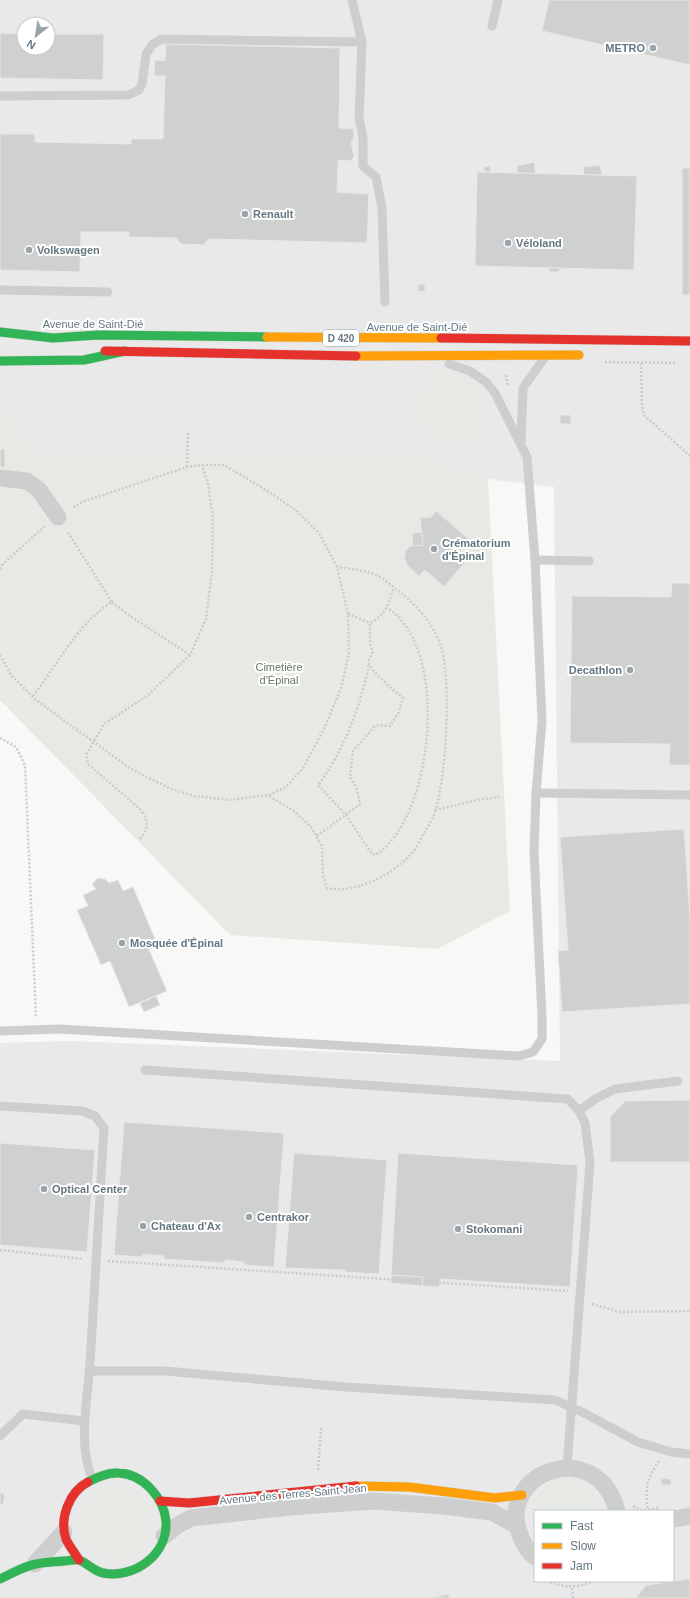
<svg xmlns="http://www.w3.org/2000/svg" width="690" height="1598" font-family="Arial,sans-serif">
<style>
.built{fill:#e8e9e8;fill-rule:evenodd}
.green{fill:#e7eae4}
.building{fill:#cfd1d1;stroke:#e7e7e6}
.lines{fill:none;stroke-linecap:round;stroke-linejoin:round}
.fast-casing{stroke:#d4d5d5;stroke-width:10}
.slow-casing{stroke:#d4d5d5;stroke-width:10}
.jam-casing{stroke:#d4d5d5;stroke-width:10}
.path{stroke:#cacbcc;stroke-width:2.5;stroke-dasharray:2 2;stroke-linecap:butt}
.lane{stroke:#cdcece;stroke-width:9}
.street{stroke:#cdcece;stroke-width:17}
.fast{stroke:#30b455;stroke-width:9}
.slow{stroke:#ff9f0a;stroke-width:9}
.jam{stroke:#e5322d;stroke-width:9}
.poi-dot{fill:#98a4aa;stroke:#fff;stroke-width:1.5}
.labels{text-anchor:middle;stroke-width:4;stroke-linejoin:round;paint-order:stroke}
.shield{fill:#fff;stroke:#92a0a7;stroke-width:1}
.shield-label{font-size:10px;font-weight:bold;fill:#647781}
.poi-label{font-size:11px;font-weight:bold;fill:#647781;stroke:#fff;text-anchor:start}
.street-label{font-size:11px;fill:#647781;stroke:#fff}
.park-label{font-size:11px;fill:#687963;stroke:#fff}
</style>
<rect width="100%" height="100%" fill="#f8f8f7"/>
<path class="built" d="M 0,0 L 690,0 L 690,1598 L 0,1598 L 0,1043 L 71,1041 L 560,1061 L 554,487 L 488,479 L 411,453 L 30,452 L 0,396 ZM 24,24 L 48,24 L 48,48 L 24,48 ZM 535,1511 L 673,1511 L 673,1581 L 535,1581 Z"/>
<g class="green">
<path d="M 431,369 L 450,370 L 469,378 L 485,391 L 481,401 L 478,433 L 473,440 L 463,445 C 445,442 403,423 413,399 C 418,387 433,390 431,369 Z"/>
<path d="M 0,396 L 31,452 L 411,453 L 488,479 L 510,911 L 437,949 L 230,935 L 0,700 Z"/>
<path d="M 566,1479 C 585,1481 598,1492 602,1511 L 535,1511 L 535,1535 C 523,1507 535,1483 566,1479 Z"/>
<circle cx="116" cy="1522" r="36"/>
</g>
<g class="building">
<path d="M 549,0 L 690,0 L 690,65 L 542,31 Z"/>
<path d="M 0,33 L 24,34 L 24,48 L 48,48 L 48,34 L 104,34 L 103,80 L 0,78 Z"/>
<path d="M 166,44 L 340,48 L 339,128 L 354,129 L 354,139 L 351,141 L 354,157 L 350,161 L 338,160 L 337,192 L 369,194 L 367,243 L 209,239 L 203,245 L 181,244 L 176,238 L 129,237 L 129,232 L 81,232 L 80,272 L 0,270 L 0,134 L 35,134 L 35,142 L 131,144 L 131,139 L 163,139 L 165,76 L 154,76 L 155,60 L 165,61 Z"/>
<path d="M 534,162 L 536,174 L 517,173 L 517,166 Z"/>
<path d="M 600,165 L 602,175 L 584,175 L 583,167 Z"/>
<path d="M 490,166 L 491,172 L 484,172 L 484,167 Z"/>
<rect x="682" y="168" width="8" height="127"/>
<path d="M 477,172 L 637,176 L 634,270 L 475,266 Z"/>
<path d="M 549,268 L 560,268 L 559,272 L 549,272 Z"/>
<path d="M 418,284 L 425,284 L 425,292 L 418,291 Z"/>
<rect x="560" y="415" width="11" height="9"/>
<rect x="0" y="449" width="5" height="18"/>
<path d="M 436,511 L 469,539 L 458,553 L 467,560 L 444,587 L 425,570 L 419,576 L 408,566 L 404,558 L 406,550 L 410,546 L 423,545 L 420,518 L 431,517 Z"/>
<path d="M 422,532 L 423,545 L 413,546 L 412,533 Z"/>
<path d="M 672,583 L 690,583 L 690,765 L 669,765 L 670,744 L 570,743 L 572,596 L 671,597 Z"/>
<path d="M 684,829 L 690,917 L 690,1004 L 562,1012 L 558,951 L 568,950 L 560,837 Z"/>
<path d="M 98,878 L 105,879 L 109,883 L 118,880 L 123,891 L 133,887 L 156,941 L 147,945 L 167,991 L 129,1007 L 110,961 L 101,965 L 77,910 L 88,906 L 83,895 L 96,889 L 92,884 Z"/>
<path d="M 156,996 L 160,1005 L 144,1012 L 140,1003 Z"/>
<path d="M 690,1100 L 690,1162 L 610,1162 L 610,1117 L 625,1101 Z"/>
<path d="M 124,1122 L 284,1133 L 274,1267 L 244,1265 L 244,1262 L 225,1260 L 225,1263 L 164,1259 L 164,1256 L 143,1254 L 142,1257 L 114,1255 Z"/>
<path d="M 0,1143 L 95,1150 L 87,1252 L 0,1245 Z"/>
<path d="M 294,1153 L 387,1160 L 379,1274 L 345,1272 L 345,1270 L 285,1268 Z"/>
<path d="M 398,1153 L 578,1165 L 570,1287 L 440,1279 L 439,1287 L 422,1286 L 423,1277 L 391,1275 Z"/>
<path d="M 391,1275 L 423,1277 L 422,1286 L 391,1283 Z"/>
<path d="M 661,1478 L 671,1479 L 671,1485 L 661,1485 Z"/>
<path d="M 0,1493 L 5,1494 L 3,1505 L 0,1505 Z"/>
<path d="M 690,1579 L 690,1598 L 636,1598 L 646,1585 Z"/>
<path d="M 449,1594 L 449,1598 L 431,1598 Z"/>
</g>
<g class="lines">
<defs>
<g id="fast">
<path d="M 0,332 L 53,338 L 98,335 L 267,337"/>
<path d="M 0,361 L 84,360 L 125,351"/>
<path d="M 0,1579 C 11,1574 24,1566 36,1564 C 45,1562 55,1562 64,1561 C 68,1561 75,1559 79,1560 C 86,1562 93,1571 103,1573 C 134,1579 168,1555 166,1521 C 164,1498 143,1474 119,1473 C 108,1472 97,1477 88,1482"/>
</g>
<g id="slow">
<path d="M 267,337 L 441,338"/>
<path d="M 356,356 L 579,355"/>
<path d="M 356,1486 L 409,1487 L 495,1498 L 522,1495"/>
</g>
<g id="jam">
<path d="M 441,338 L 690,341"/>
<path d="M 105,351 L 356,356"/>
<path d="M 160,1501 L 189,1503 L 356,1486"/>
<path d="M 79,1560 C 75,1553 69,1546 66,1539 C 59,1519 69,1492 88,1482"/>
</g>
</defs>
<use href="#fast" class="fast-casing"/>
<use href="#slow" class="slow-casing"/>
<use href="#jam" class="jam-casing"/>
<g class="path">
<path d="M 605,362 L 676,363"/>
<path d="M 641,363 L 642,404 L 644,415 L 690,456"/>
<path d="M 506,375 L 508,386"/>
<path d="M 187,467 L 188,431"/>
<path d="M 0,569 L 3,564 L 45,526"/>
<path d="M 112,602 L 130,616 L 190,655"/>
<path d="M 348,614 L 370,623"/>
<path d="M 0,655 L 11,675 L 36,700 L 131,769 L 169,788 L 194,796 L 230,800 L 269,795 L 286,787 L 303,768 L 324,729 L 341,688 L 349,653 L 348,614 L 337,567 L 319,533 L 297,511 L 263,488 L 224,465 L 202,465 L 187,467 L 82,502 L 72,508"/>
<path d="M 369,665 C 360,707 344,751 318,785 L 346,815 L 372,854 L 375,855 C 434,820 451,646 387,608"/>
<path d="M 33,696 C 58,664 77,624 112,602 L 67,531"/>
<path d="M 0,738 L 16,747 L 25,765 L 36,1018"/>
<path d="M 269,796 L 294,811 L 311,827 L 322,846 L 323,875 L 327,888 C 356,894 392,875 411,854 C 417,848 421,838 425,831 C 428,826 432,821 434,815 C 446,783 453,673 439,641 C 429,617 411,600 391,585 C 387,582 383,578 378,576 C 365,570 351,569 337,567"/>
<path d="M 435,810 L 477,800 L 499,797"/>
<path d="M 317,836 L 360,804 L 357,789 L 350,777 L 353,751 L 375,726 L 379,725 L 390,726 L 399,712 L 403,698 C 396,692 370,671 369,663 C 368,659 372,655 373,651 L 370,644 L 370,623 C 387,614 388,604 394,587"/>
<path d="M 140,839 C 148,828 149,824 142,811 L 88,764 L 86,755 L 104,724 L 147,696 L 190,655 L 206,619 L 212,571 L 213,518 L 208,484 L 202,465"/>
<path d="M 0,1250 L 83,1259"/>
<path d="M 108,1261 L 568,1291"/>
<path d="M 592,1304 L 620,1312 L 690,1311"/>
<path d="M 659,1461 C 646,1481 645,1486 648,1510 L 660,1508"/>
<path d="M 318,1470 L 321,1428"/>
<path d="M 633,1506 L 640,1510 L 648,1510 L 648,1511"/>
<path d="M 546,1581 C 563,1587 576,1589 593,1581"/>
<path d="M 572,1588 L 573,1598"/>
</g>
<g class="lane">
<path d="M 352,0 L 362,42"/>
<path d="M 492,26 L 498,0"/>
<path d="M 0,96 L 128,95 L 139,90 L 142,84 L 146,54 L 152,45 L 161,39 L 362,42 L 359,118 L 363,138 L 363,166 L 376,177 L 382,208 L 385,302"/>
<path d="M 0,290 L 108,292"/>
<path d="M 521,441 L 523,388 L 545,357"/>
<path d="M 535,560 L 589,561"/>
<path d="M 536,793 L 690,795"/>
<path d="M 0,1031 L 60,1029 L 519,1056 L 533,1052 L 542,1039 L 542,1016 L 534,852 L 536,793 L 542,721 L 535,560 L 527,457 L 495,393 L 486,382 L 470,371 L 449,364"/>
<path d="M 145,1070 L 568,1099 L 579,1111 L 585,1123 L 590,1163 L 567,1467"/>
<path d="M 0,1106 L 82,1111 L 95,1116 L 104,1128 C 100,1195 96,1263 92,1331 C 91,1349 90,1367 88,1385 C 85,1416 80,1449 92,1478"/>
<path d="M 579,1111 L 595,1099 L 615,1089 L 678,1081"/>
<path d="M 89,1371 L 165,1371 L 346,1387 L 555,1400 L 582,1412 L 638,1442 L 671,1452 L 690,1454"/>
<path d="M 0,1436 L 23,1414 L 84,1421"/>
</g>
<g class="street">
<path d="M 0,478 L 27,481 L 39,490 L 58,517"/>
<path d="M 673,1519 L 690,1516"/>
<path d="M 164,1536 L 178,1525 L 191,1518 L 291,1507 L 373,1501 L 443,1506 L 492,1512 L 517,1526"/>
<path d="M 535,1557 C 527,1551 522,1541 519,1532 C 498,1472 597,1435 617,1511"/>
<path d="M 35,1564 L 64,1532"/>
</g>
<use href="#fast" class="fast"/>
<use href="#slow" class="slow"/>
<use href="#jam" class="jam"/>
</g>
<g class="poi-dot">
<circle cx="653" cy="48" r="4"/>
<circle cx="245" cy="214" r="4"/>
<circle cx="508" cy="243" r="4"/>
<circle cx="29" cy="250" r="4"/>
<circle cx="434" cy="549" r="4"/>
<circle cx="630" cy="670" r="4"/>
<circle cx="122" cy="943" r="4"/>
<circle cx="44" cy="1189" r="4"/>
<circle cx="249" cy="1217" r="4"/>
<circle cx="143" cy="1226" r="4"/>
<circle cx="458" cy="1229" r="4"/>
</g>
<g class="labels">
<rect class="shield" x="323" y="330" width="36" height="16" rx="3"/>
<g class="shield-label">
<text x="341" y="342">D 420</text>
</g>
<g class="poi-label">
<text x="645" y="52" text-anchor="end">METRO</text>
<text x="253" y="218">Renault</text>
<text x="516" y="247">Véloland</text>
<text x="37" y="254">Volkswagen</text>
<text x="442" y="547">Crématorium<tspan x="442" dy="13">d'Épinal</tspan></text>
<text x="622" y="674" text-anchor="end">Decathlon</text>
<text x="130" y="947">Mosquée d'Épinal</text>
<text x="52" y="1193">Optical Center</text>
<text x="257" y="1221">Centrakor</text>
<text x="151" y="1230">Chateau d'Ax</text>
<text x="466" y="1233">Stokomani</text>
</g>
<g class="street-label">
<text x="93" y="328">Avenue de Saint-Dié</text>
<text x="417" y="331">Avenue de Saint-Dié</text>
<text transform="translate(293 1494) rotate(-5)" y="4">Avenue des Terres-Saint-Jean</text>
</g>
<g class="park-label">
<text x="279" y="671">Cimetière<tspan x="279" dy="13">d'Épinal</tspan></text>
</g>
</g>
<rect x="534" y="1510" width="140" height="72" fill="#ffffff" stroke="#c1c9cd"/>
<rect x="542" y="1523" width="20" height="6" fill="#30b455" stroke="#c1c9cd"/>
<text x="570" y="1530" font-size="12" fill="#647781">Fast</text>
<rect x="542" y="1543" width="20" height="6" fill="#ff9f0a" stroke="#c1c9cd"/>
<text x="570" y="1550" font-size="12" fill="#647781">Slow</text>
<rect x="542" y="1563" width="20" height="6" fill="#e5322d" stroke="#c1c9cd"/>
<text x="570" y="1570" font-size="12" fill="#647781">Jam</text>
<g transform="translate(36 36) rotate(210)"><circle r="19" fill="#ffffff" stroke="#c1c9cd"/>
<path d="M0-3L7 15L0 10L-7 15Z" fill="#98a4aa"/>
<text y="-6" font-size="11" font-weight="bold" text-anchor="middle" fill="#647781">N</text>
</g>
</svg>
